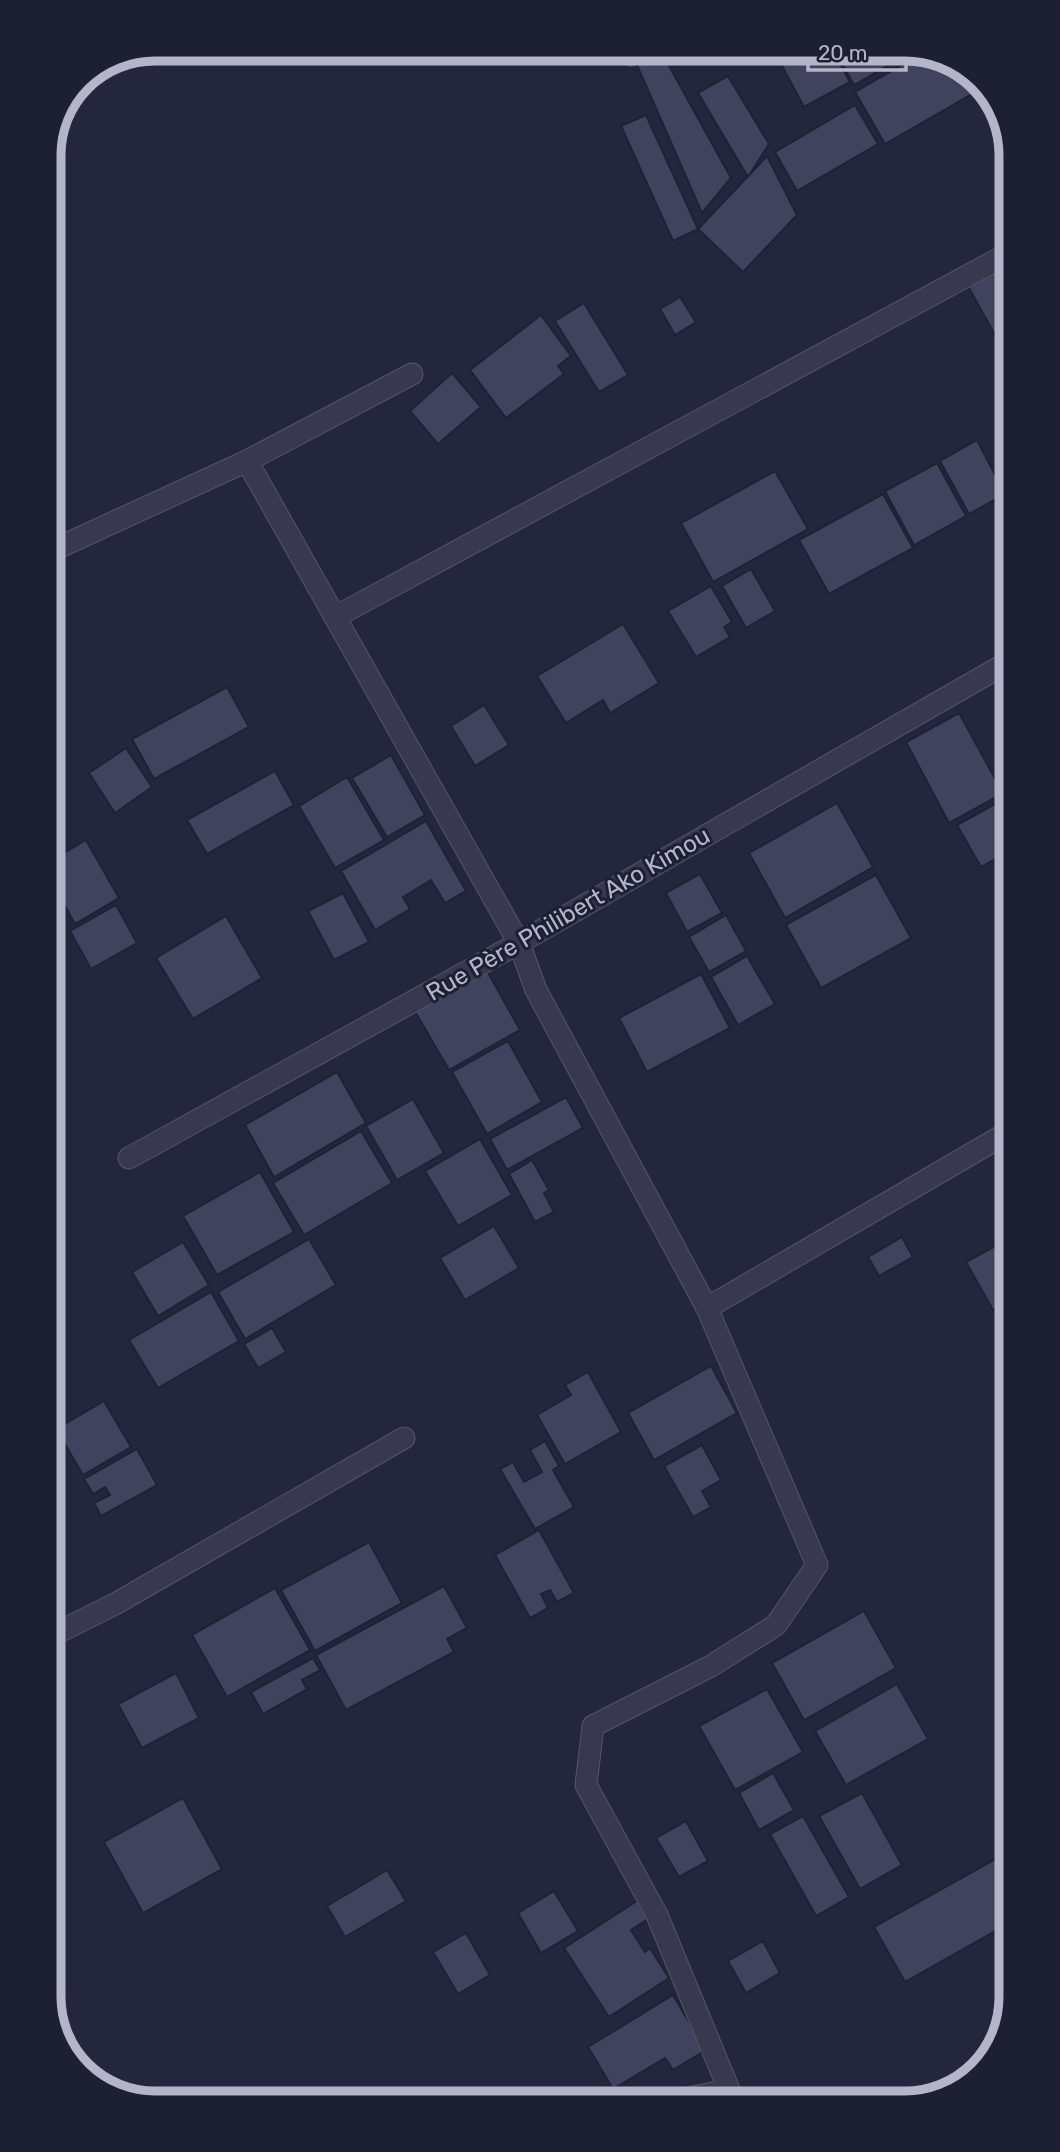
<svg xmlns="http://www.w3.org/2000/svg" width="1060" height="2152" font-family="Rubik,sans-serif">
<style>
.building{fill:#40425e;stroke:#1f2135;stroke-width:2}
.lines{fill:none;stroke-linecap:round;stroke-linejoin:round}
.minor-casing{stroke:#535569;stroke-width:23}
.minor{stroke:#38394e;stroke-width:21}
.labels{text-anchor:middle;stroke-width:6;stroke-linejoin:round;paint-order:stroke}
.street-label{font-size:24px;fill:#b4b5c9;stroke:#1d1f33}
.rim{fill:none;stroke:#b4b5c9;stroke-width:9}
</style>
<rect width="100%" height="100%" fill="#24263e"/>
<g class="building">
<path d="M 778,49 L 832,49 L 850,82 L 804,107 L 774,51 Z"/>
<path d="M 834,49 L 912,49 L 915,50 L 854,85 Z"/>
<path d="M 662,53 L 731,178 L 702,213 L 633,56 Z"/>
<path d="M 923,53 L 956,66 L 972,94 L 885,144 L 855,92 Z"/>
<path d="M 728,76 L 769,144 L 748,177 L 698,93 Z"/>
<path d="M 855,105 L 878,144 L 797,191 L 775,152 Z"/>
<path d="M 646,115 L 698,229 L 673,241 L 621,126 Z"/>
<path d="M 767,156 L 797,215 L 743,272 L 698,229 Z"/>
<path d="M 1004,257 L 1004,342 L 1000,344 L 964,279 Z"/>
<path d="M 680,297 L 696,322 L 675,335 L 660,309 Z"/>
<path d="M 584,303 L 628,375 L 599,392 L 555,321 Z"/>
<path d="M 541,315 L 571,356 L 558,366 L 564,374 L 506,418 L 470,370 Z"/>
<path d="M 452,373 L 481,407 L 438,444 L 410,411 Z"/>
<path d="M 977,440 L 1005,494 L 969,514 L 940,461 Z"/>
<path d="M 937,463 L 966,516 L 914,545 L 885,491 Z"/>
<path d="M 775,471 L 808,529 L 713,582 L 681,523 Z"/>
<path d="M 883,494 L 913,548 L 829,594 L 799,540 Z"/>
<path d="M 751,569 L 775,611 L 746,628 L 722,586 Z"/>
<path d="M 711,586 L 732,622 L 724,627 L 730,637 L 696,657 L 668,611 Z"/>
<path d="M 623,624 L 659,683 L 610,713 L 603,700 L 566,723 L 537,676 Z"/>
<path d="M 227,687 L 249,727 L 154,779 L 132,739 Z"/>
<path d="M 484,705 L 509,745 L 475,766 L 451,726 Z"/>
<path d="M 959,713 L 1003,793 L 949,823 L 906,742 Z"/>
<path d="M 126,748 L 152,787 L 115,813 L 89,773 Z"/>
<path d="M 391,755 L 425,815 L 387,837 L 352,778 Z"/>
<path d="M 275,771 L 294,805 L 207,854 L 187,820 Z"/>
<path d="M 347,777 L 384,840 L 335,868 L 299,806 Z"/>
<path d="M 1006,798 L 1006,853 L 981,867 L 957,825 Z"/>
<path d="M 837,803 L 873,867 L 785,918 L 749,853 Z"/>
<path d="M 426,821 L 466,891 L 445,903 L 431,880 L 403,897 L 410,909 L 375,930 L 341,871 Z"/>
<path d="M 86,840 L 119,898 L 75,924 L 52,883 L 52,860 Z"/>
<path d="M 700,874 L 722,913 L 687,932 L 666,893 Z"/>
<path d="M 876,875 L 911,938 L 821,988 L 786,925 Z"/>
<path d="M 343,893 L 369,942 L 334,960 L 308,911 Z"/>
<path d="M 116,905 L 137,943 L 91,969 L 70,931 Z"/>
<path d="M 726,915 L 746,951 L 709,972 L 689,937 Z"/>
<path d="M 226,916 L 262,978 L 193,1019 L 156,958 Z"/>
<path d="M 747,956 L 775,1004 L 738,1025 L 711,977 Z"/>
<path d="M 485,967 L 520,1030 L 449,1070 L 413,1008 Z"/>
<path d="M 701,974 L 730,1028 L 647,1072 L 619,1018 Z"/>
<path d="M 508,1041 L 542,1102 L 487,1134 L 452,1072 Z"/>
<path d="M 337,1072 L 366,1123 L 274,1177 L 245,1125 Z"/>
<path d="M 566,1097 L 583,1128 L 507,1170 L 490,1139 Z"/>
<path d="M 413,1099 L 444,1153 L 397,1180 L 366,1126 Z"/>
<path d="M 361,1131 L 392,1183 L 304,1235 L 273,1183 Z"/>
<path d="M 480,1139 L 512,1195 L 458,1226 L 425,1171 Z"/>
<path d="M 532,1160 L 549,1190 L 544,1193 L 554,1212 L 535,1222 L 509,1174 Z"/>
<path d="M 260,1172 L 294,1232 L 217,1275 L 183,1216 Z"/>
<path d="M 494,1226 L 519,1268 L 465,1300 L 440,1258 Z"/>
<path d="M 902,1237 L 913,1257 L 879,1276 L 868,1257 Z"/>
<path d="M 309,1239 L 336,1285 L 245,1339 L 218,1292 Z"/>
<path d="M 1008,1239 L 1008,1302 L 993,1310 L 966,1262 Z"/>
<path d="M 183,1242 L 209,1285 L 158,1316 L 132,1272 Z"/>
<path d="M 211,1292 L 239,1341 L 158,1388 L 129,1340 Z"/>
<path d="M 272,1328 L 286,1352 L 258,1368 L 244,1344 Z"/>
<path d="M 711,1366 L 737,1413 L 654,1460 L 628,1413 Z"/>
<path d="M 588,1372 L 621,1432 L 565,1464 L 537,1415 L 571,1395 L 565,1385 Z"/>
<path d="M 104,1401 L 131,1447 L 83,1475 L 56,1429 Z"/>
<path d="M 545,1441 L 559,1466 L 553,1470 L 574,1507 L 535,1529 L 500,1469 L 513,1462 L 524,1482 L 542,1472 L 530,1450 Z"/>
<path d="M 702,1445 L 721,1480 L 702,1491 L 711,1507 L 693,1517 L 664,1466 Z"/>
<path d="M 137,1449 L 157,1485 L 101,1516 L 94,1503 L 110,1495 L 105,1487 L 93,1494 L 84,1479 Z"/>
<path d="M 539,1530 L 574,1593 L 557,1602 L 550,1590 L 541,1594 L 548,1608 L 530,1618 L 495,1555 Z"/>
<path d="M 369,1542 L 402,1603 L 315,1651 L 281,1590 Z"/>
<path d="M 444,1586 L 467,1628 L 447,1639 L 454,1652 L 346,1710 L 316,1655 Z"/>
<path d="M 275,1588 L 310,1650 L 227,1697 L 192,1635 Z"/>
<path d="M 864,1611 L 896,1668 L 804,1720 L 772,1663 Z"/>
<path d="M 313,1658 L 320,1670 L 302,1680 L 307,1689 L 263,1714 L 251,1692 Z"/>
<path d="M 176,1673 L 199,1718 L 142,1748 L 118,1704 Z"/>
<path d="M 897,1684 L 928,1739 L 846,1785 L 815,1731 Z"/>
<path d="M 767,1689 L 803,1752 L 735,1790 L 699,1726 Z"/>
<path d="M 773,1773 L 794,1810 L 759,1830 L 739,1793 Z"/>
<path d="M 862,1793 L 902,1865 L 860,1889 L 819,1816 Z"/>
<path d="M 183,1798 L 222,1869 L 143,1913 L 104,1842 Z"/>
<path d="M 803,1816 L 849,1897 L 816,1916 L 770,1834 Z"/>
<path d="M 686,1821 L 708,1861 L 679,1877 L 656,1838 Z"/>
<path d="M 1003,1855 L 1010,1870 L 1011,1922 L 905,1982 L 874,1927 Z"/>
<path d="M 387,1870 L 406,1901 L 345,1937 L 327,1906 Z"/>
<path d="M 554,1891 L 578,1931 L 541,1953 L 518,1913 Z"/>
<path d="M 637,1901 L 648,1919 L 631,1930 L 645,1952 L 650,1948 L 669,1978 L 609,2017 L 564,1948 Z"/>
<path d="M 466,1933 L 490,1975 L 458,1994 L 433,1952 Z"/>
<path d="M 763,1941 L 780,1973 L 746,1993 L 728,1961 Z"/>
<path d="M 673,1995 L 706,2050 L 673,2070 L 665,2058 L 613,2089 L 588,2047 Z"/>
</g>
<g class="lines">
<defs>
<g id="minor">
<path d="M 631,55 L 641,49"/>
<path d="M 247,461 L 519,943 L 536,990 L 707,1308 L 817,1565 L 776,1625 L 711,1666 L 593,1726 L 586,1785 L 657,1915 L 732,2097"/>
<path d="M 51,551 L 247,461 L 412,374"/>
<path d="M 335,617 L 1004,256"/>
<path d="M 129,1158 L 519,943 L 1005,664"/>
<path d="M 707,1308 L 1007,1133"/>
<path d="M 55,1634 L 115,1604 L 404,1438"/>
<path d="M 688,2098 L 728,2090"/>
</g>
</defs>
<use href="#minor" class="minor-casing"/>
<use href="#minor" class="minor"/>
</g>
<g class="labels">
<g class="street-label">
<text transform="translate(568 914) rotate(-30)" y="8">Rue Père Philibert Ako Kimou</text>
</g>
</g>
<path d="M0 0H1060V2152H0ZM155 61H905A94 94 0 0 1 999 155V1997A94 94 0 0 1 905 2091H155A94 94 0 0 1 61 1997V155A94 94 0 0 1 155 61Z" fill="#1d1f33" fill-rule="evenodd"/>
<path class="rim" d="M155 61H905A94 94 0 0 1 999 155V1997A94 94 0 0 1 905 2091H155A94 94 0 0 1 61 1997V155A94 94 0 0 1 155 61Z"/>
<path d="M808 60v10h98v-10" fill="none" stroke="#b4b5c9" stroke-width="3.5"/>
<text x="818" y="60" font-size="21" fill="#b4b5c9" stroke="#1d1f33" stroke-width="5" paint-order="stroke">20 m</text>
</svg>
